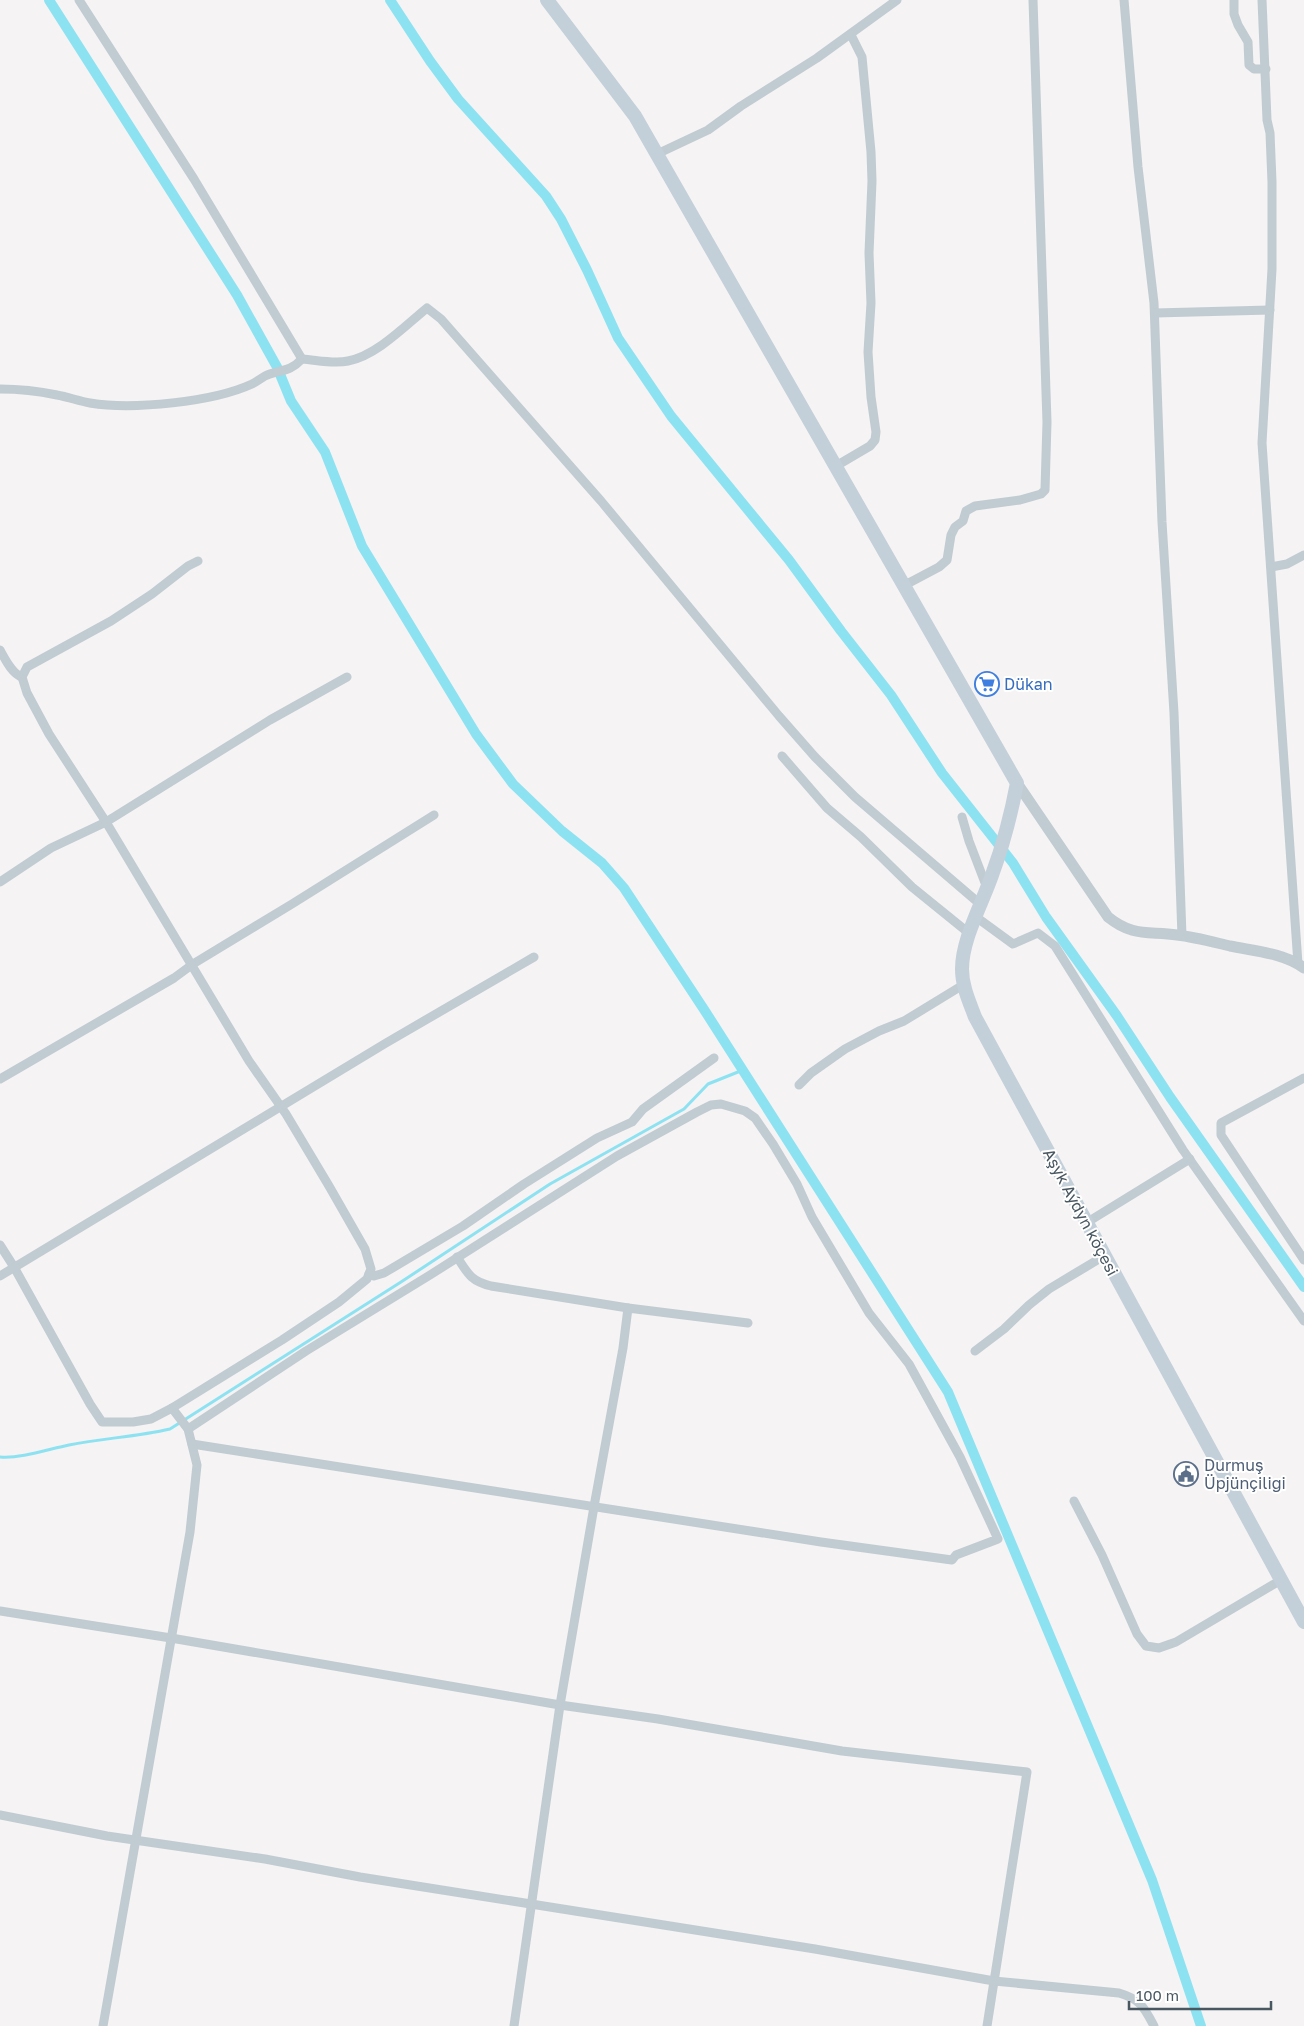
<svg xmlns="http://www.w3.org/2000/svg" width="1304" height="2026" font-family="'Golos Text',sans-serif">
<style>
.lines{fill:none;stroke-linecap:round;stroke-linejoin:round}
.stream{stroke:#8de2f1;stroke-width:3}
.canal{stroke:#8de2f1;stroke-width:10}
.minor{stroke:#c0cbd2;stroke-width:9}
.tertiary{stroke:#c0cbd2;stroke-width:11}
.secondary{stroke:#c3cfd9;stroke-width:14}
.labels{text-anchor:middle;stroke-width:4;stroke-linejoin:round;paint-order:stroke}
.shop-label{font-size:16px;fill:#366cbe;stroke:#fff;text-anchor:start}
.street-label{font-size:16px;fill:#495761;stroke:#fff}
.service-label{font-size:16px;fill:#4e5e75;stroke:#fff;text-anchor:start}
</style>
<rect width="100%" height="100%" fill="#f5f3f3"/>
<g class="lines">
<path class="stream" d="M 0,1457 C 20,1459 49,1449 69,1445 C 103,1438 136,1437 170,1429 L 401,1282 L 550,1184 L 684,1109 L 708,1084 L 743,1070"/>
<g class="canal">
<path d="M 49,0 L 237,295 L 277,367 L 291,401 L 325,452 L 362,546 L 476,734 L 513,784 L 562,831 L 602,863 L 624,888 L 705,1011 L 948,1392 L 1152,1880 L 1201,2026"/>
<path d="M 390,0 L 430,61 L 458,99 L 546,196 L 561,219 L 587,270 L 618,338 L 671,416 L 789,560 L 841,631 L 891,695 L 942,773 L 1013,863 L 1046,917 L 1117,1016 L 1170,1097 L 1304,1287"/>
</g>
<g class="minor">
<path d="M 79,0 L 194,179 L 302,359"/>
<path d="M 1124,0 L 1138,167 L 1154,303 L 1162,522 L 1174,713 L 1182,936"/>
<path d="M 1234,0 L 1234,14 L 1238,25 L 1248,42 L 1249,65 L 1254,69 L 1266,69"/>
<path d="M 1262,0 L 1267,120 L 1270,133 L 1272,182 L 1272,269 L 1262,443 L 1298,964"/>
<path d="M 657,154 L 708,130 L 741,106 L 817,58 L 897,0"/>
<path d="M 1155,313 L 1270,310"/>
<path d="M 0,389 C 19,389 38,391 57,395 C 68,397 79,401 90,403 C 133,410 213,402 252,384 C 256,382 260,379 265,376 C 280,369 289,373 302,359 C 317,360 333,364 348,361 C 376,356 405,326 427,308 L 441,319 L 601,501 L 779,716 L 815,757 L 855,797 L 980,904"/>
<path d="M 836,466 L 870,446 L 875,440 L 876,432 L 871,397 L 868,352 L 871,303 L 869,253 L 872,181 L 871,152 L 862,57 L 851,35"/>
<path d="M 1271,567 L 1287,564 L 1304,555"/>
<path d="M 905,585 L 939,567 L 947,560 L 951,535 L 955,527 L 963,521 L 966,511 L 975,506 L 1020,500 L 1041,494 L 1045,490 L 1047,422 L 1033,0"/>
<path d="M 0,650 C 5,659 12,674 22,677"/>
<path d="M 782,756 L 827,808 L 861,837 L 912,887 L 970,934"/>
<path d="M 962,817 L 969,841 L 987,888"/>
<path d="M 0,882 L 51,848 L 106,822 L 270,720 L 347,677"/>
<path d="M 976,917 L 1013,944 L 1038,933 L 1055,946 L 1183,1150 L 1304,1321"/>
<path d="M 1304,1078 L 1221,1123 L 1221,1135 L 1304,1260"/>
<path d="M 0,1079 L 174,978 L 193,964 L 292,904 L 434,815"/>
<path d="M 799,1085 L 811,1073 L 845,1049 L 879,1031 L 904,1021 L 963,985"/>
<path d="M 1086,1223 L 1190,1159"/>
<path d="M 0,1245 L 14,1267 L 90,1404 L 102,1422 L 133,1422 L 151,1419 L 172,1408 L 282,1340 L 339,1302 L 367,1279 L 371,1269 L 365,1249 L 329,1186 L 286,1114 L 249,1061 L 106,822 L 49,734 L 27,693 L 22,677 L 27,667 L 111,621 L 152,594 L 188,566 L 198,561"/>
<path d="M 457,1257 C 468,1274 471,1281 491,1286 L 628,1308"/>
<path d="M 369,1274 L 374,1276 L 384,1273 L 463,1226 L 524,1184 L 597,1138 L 632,1122 L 643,1109 L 714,1058"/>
<path d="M 0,1276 L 386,1043 L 534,957"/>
<path d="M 975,1351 L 1004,1329 L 1029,1305 L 1049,1289 L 1104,1256"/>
<path d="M 188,1429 L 306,1351 L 430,1275 L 617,1156 L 697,1112 L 711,1105 L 721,1104 L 745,1111 L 755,1118 L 773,1144 L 797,1184 L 812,1217 L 869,1313 L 909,1364 L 960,1457 L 998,1539 L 956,1555 L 952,1560 L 821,1542 L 192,1444"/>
<path d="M 1074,1501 L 1102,1555 L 1137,1634 L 1146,1646 L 1159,1648 L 1176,1642 L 1281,1580"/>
<path d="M 0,1611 L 171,1638 L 560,1705 L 658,1719 L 842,1751 L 1027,1772 L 987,2026"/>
<path d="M 0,1815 L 107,1836 L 265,1859 L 360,1877 L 815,1949 L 994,1981 L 1119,1993 C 1140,1999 1144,2007 1154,2026"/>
<path d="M 103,2026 L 190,1532 L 197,1465 L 188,1429 L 172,1408"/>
<path d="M 514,2026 L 560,1705 L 595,1501 L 623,1348 L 628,1308 L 748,1323"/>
</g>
<path class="tertiary" d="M 1017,783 L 1108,917 C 1133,937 1147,931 1177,935 C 1195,937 1213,942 1230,946 C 1254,951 1284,953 1304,968"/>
<path class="secondary" d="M 547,0 L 635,116 L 1017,783 C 1011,815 1003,845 992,875 C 982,904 962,939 962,969 C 962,986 969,1001 975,1017 L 1304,1622"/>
</g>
<defs>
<symbol id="supermarket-ring" viewBox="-11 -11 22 22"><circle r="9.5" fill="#fff" stroke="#3f7fe0" stroke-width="1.5"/><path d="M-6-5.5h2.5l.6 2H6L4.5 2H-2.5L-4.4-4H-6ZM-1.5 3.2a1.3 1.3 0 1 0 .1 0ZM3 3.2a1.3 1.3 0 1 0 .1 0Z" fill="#3f7fe0"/></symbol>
<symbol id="civic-ring" viewBox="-11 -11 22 22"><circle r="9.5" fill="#fff" stroke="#5c6f8a" stroke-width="1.5"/><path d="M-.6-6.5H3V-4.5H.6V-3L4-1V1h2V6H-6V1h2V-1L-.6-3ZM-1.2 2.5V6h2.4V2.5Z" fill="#5c6f8a"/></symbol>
</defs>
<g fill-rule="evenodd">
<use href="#supermarket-ring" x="973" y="670" width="28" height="28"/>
<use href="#civic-ring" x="1172" y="1460" width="28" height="28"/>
</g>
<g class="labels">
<g class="shop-label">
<text x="1004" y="690">Dükan</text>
</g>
<g class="street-label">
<text transform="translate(1081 1212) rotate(62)" y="6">Aşyk Aýdyn köçesi</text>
</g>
<g class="service-label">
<text x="1204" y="1471">Durmuş<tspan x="1204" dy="18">Üpjünçiligi</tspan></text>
</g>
</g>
<path d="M1129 2001v8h142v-8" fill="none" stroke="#495761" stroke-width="2.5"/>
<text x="1136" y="2001" font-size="15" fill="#495761" stroke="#ffffff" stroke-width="4" paint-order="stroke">100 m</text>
</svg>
